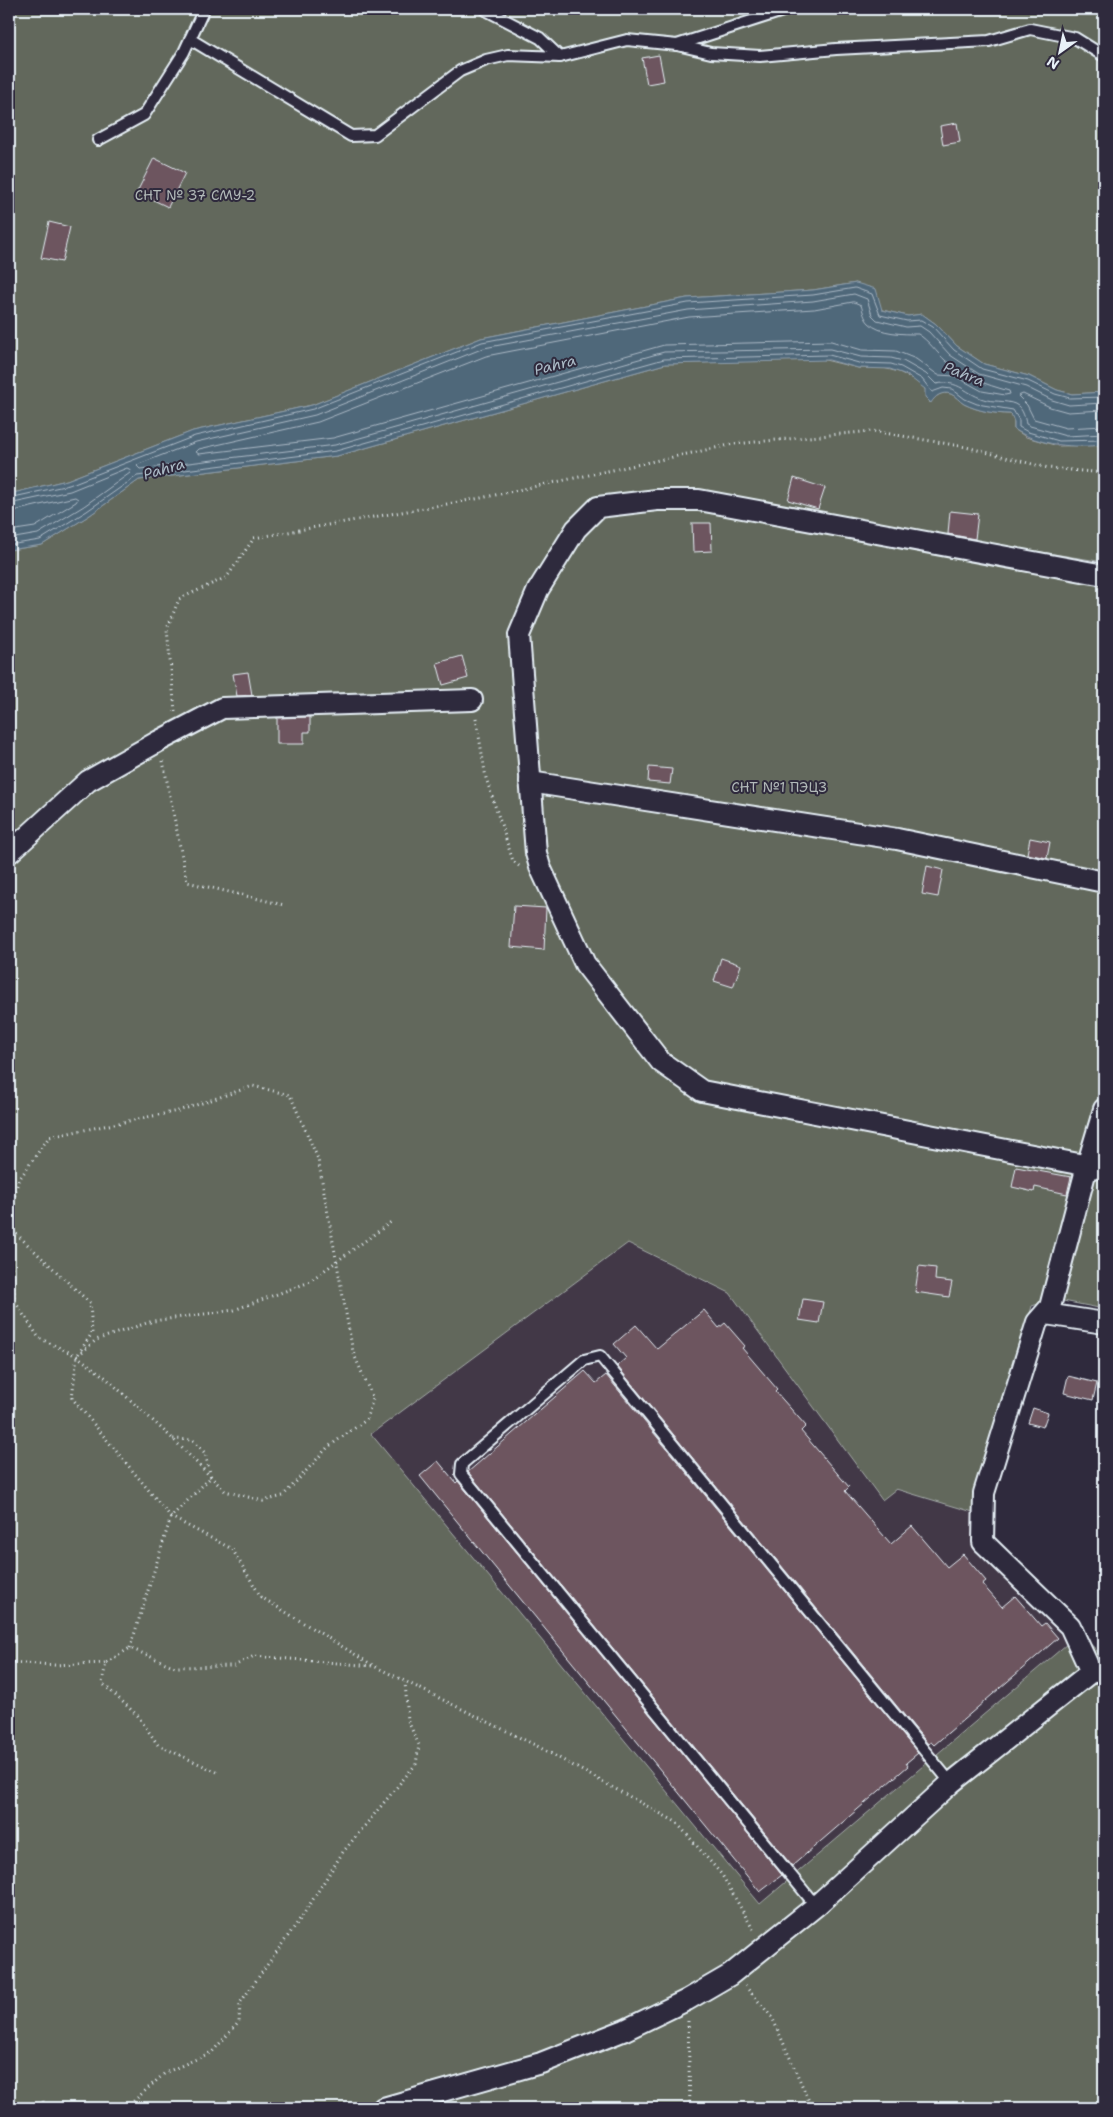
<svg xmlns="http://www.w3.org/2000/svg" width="1113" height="2117" font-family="'Shantell Sans',sans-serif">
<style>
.built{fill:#423747}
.green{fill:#62685b;stroke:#a5acaa}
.water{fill:#50677a;stroke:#8d9eac}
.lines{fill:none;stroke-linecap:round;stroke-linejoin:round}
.shore{stroke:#abbac6;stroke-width:1}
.building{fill:#6d555f;stroke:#e8f1f8}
.service-casing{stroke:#e8f1f8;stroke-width:14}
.minor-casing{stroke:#e8f1f8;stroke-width:24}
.path{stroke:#e8f1f8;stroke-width:3;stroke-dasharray:1 4;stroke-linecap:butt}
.service{stroke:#2f2a3d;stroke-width:10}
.minor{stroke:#2f2a3d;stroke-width:20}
.labels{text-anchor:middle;stroke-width:4;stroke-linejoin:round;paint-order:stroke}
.park-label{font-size:14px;fill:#b2bab9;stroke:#2f2a3d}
.water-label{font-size:15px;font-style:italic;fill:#abbac6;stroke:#2f2a3d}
</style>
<rect width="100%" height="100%" fill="#2f2a3d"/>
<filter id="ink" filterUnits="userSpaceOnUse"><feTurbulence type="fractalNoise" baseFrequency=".02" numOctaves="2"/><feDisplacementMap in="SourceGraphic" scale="10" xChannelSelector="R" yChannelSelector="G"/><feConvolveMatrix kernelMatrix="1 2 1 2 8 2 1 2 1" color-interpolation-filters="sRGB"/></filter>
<g filter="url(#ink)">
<path class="built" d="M 628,1243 L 730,1293 L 882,1500 L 896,1489 L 973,1512 L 979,1544 L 1080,1633 L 760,1904 L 370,1434 Z"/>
<g class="green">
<path d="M 9,9 L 1104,9 L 1104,392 L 1072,394 L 1057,390 L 1029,376 L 984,364 L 957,346 L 936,324 L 922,314 L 908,316 L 882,310 L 856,283 L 813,290 L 687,298 L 481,338 L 312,405 L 193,431 L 67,480 L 9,494 Z"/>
<path d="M 821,359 L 858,368 L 883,368 L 899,372 L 920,383 L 925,389 L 930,403 C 935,396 942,391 951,394 C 956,396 959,401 964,404 C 978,411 995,414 1011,414 L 1014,422 L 1014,429 L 1026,437 L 1058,446 L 1104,445 L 1104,562 L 1010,547 L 1012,565 L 1104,583 L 1104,1309 L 1053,1299 L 1032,1306 L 973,1512 L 896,1489 L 882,1500 L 730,1293 L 628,1243 L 371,1434 L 760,1904 L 1080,1633 L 1104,1658 L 1104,2108 L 9,2108 L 9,550 L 42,545 L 90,515 L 139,480 L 337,456 L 665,364 Z"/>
</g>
<path class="water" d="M 856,283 L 876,289 L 882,310 L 908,316 L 922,314 L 936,324 L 957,346 L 984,364 L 1029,376 L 1057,390 L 1072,394 L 1104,392 L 1104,445 C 1074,448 1040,446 1014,429 L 1014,422 L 1011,414 C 995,414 978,411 964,404 C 959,401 956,396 951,394 C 942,391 935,396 931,403 L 925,397 L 925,389 L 907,375 L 890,369 L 858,368 L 829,360 L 665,364 L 337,456 L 139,480 L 90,515 L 42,545 L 9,550 L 9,494 L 67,480 L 193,431 L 312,405 L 481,338 L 687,298 L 813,290 Z"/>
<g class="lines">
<g class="shore">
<path d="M 854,302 L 861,305 C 863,311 864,318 869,323 C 879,334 904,334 918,334 C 929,341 936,352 946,361 C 967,378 984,384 1009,391 L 1010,394 L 1005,395 L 982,391 L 955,376 L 938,375 L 916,359 L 896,351 L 862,350 L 831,341 L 664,345 L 333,438 L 199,454 L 196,452 L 199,449 L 318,422 L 486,356 L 689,317 L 814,309 Z"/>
<path d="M 1104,403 L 1069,405 L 1052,400 L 1026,387 L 979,374 L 950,355 L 929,332 L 920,326 L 906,327 L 877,320 L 872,315 L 867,299 L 854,294 L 813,301 L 688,310 L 484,348 L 315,415 L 196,442 L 139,464 L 137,466 L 140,469 L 335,445 L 664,352 L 830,349 L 861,357 L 891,358 L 903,361 L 926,374 L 936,384 C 959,379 966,395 987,400 C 995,402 1011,400 1018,406 C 1023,410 1025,418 1026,424 L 1030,426 L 1066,436 L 1104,434"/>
<path d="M 1104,410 L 1068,412 L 1050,407 L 1023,394 L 1018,396 L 1027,405 L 1034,419 L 1066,428 L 1104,426"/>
<path d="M 9,498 L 69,485 L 195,436 L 313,409 L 482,342 L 688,303 L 813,295 L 855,288 L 872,294 L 880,315 L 907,321 L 921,320 L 933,327 L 954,350 L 982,369 L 1028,381 L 1055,394 L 1070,398 L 1104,397"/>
<path d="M 9,504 L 70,491 L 127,468 L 131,470 L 130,473 L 84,506 L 38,534 L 9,539"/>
<path d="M 9,512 L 75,497 L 78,499 L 76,502 L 35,527 L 9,531"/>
<path d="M 9,545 L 40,540 L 87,511 L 137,476 L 336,451 L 664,359 L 829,355 L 859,363 L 891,364 L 901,367 L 922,379 L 932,392 L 943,388 L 952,389 L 965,399 L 977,404 L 1013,410 L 1019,420 L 1019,427 L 1028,432 L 1059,441 L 1104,440"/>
</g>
</g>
<g class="building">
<path d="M 659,55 L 664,81 L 647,84 L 642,58 Z"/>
<path d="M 957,123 L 960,142 L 943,145 L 940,126 Z"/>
<path d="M 154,158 L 185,173 L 168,207 L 137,192 Z"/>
<path d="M 49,222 L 70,227 L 62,262 L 41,258 Z"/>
<path d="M 794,478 L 825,488 L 818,509 L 788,500 Z"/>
<path d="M 950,511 L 978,514 L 975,539 L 948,534 Z"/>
<path d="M 692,523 L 711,523 L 712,551 L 693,552 Z"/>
<path d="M 462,656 L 468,678 L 443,685 L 437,663 Z"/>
<path d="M 248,672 L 252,695 L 237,696 L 233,674 Z"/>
<path d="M 310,717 L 310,732 L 304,732 L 304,744 L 277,744 L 277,718 Z"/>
<path d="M 649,767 L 672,769 L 670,784 L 648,782 Z"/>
<path d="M 1030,838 L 1050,842 L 1047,858 L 1027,854 Z"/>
<path d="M 927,866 L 943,870 L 938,897 L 922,894 Z"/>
<path d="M 514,906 L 546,908 L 544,950 L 511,947 Z"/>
<path d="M 721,958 L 741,965 L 733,987 L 714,981 Z"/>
<path d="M 1016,1167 L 1071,1177 L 1067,1194 L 1035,1187 L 1034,1192 L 1012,1187 Z"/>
<path d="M 919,1266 L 936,1268 L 935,1280 L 952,1282 L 949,1297 L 915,1292 Z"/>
<path d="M 803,1299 L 823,1302 L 819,1323 L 799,1320 Z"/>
<path d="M 704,1310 L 719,1328 L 725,1323 L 745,1346 L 742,1348 L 777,1389 L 775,1391 L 806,1426 L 801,1431 L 849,1487 L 845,1491 L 891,1544 L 912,1526 L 947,1567 L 963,1554 L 986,1581 L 982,1584 L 1002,1607 L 1015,1596 L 1041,1626 L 1045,1623 L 1058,1638 L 934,1745 L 931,1742 L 928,1744 L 617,1366 L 626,1358 L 614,1344 L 636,1325 L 657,1349 Z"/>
<path d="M 585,1371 L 596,1383 L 606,1375 L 918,1753 L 906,1763 L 908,1766 L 792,1866 L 468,1472 Z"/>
<path d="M 1068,1376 L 1097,1383 L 1093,1400 L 1064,1393 Z"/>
<path d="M 1033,1408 L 1048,1413 L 1043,1427 L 1028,1423 Z"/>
<path d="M 438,1461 L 456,1483 L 458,1481 L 782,1875 L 760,1892 L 420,1476 Z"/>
</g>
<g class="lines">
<defs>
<g id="service">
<path d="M 484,9 L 540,38 L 560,57"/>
<path d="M 190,39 L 351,136 L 375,135 L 460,71 L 486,60 L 508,55 L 560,57 L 627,40 L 677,45 L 711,53 L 760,56 L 836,49 L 989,41 L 1030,29 L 1075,38 L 1104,56"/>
<path d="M 677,45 L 789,9"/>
<path d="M 98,140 L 144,115 L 184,52 L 204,9"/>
<path d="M 816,1906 L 461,1474 L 462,1464 L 584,1360 L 600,1356 L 951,1783"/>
</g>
<g id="minor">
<path d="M 1104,575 L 699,500 L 657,500 L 598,507 L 576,529 L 538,590 L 519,635 L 536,853 L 540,867 L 585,964 L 661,1062 L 702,1091 L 1104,1169"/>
<path d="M 530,782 L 897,839 L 1104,882"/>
<path d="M 9,853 L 88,781 L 159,741 L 222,708 L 472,700"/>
<path d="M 1046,1314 L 1104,1323"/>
<path d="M 1091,1672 L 1070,1626 L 983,1542 L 984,1493 L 1037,1322 L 1050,1307 L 1087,1166 L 1104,1109"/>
<path d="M 383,2108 L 541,2063 L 625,2030 L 687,2000 L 730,1975 L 816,1906 L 951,1783 L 1091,1672"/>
</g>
</defs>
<use href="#service" class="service-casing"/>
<use href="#minor" class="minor-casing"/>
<g class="path">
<path d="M 175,711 L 167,629 L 179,599 L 227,577 L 254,538 L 481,498 L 734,444 L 873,431 L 966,447 L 1048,468 L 1104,473"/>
<path d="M 476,718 L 486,778 L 513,861 L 519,866"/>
<path d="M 163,761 L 187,882 L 284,905"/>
<path d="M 9,1220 L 18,1181 L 49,1137 L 178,1111 L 253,1086 L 290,1095 L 318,1159 L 353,1352 L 373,1399 L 366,1420 L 328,1447 L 283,1496 L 263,1501 L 225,1491 L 173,1439 L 106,1378 L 77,1356 L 39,1338 L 15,1302 L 9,1240"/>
<path d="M 9,1227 L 90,1303 L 92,1333 L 77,1356 L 72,1398 L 171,1517 L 232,1549 L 261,1597 L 374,1666 L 537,1746 L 676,1822 L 722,1875 L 754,1931"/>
<path d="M 82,1352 L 96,1340 L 153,1321 L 234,1310 L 307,1283 L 391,1222"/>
<path d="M 130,1648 L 171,1517 L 211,1477 L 205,1453 L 193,1440 L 173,1439"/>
<path d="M 9,1662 L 54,1665 L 106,1663"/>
<path d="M 217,1772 L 158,1745 L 138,1716 L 102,1683 L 106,1663 L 130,1648 L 175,1667 L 234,1666 L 254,1656 L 373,1666"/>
<path d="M 745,1986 L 772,2017 L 812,2108"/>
<path d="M 688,2021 L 690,2108"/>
<path d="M 43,2101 L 44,2108"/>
<path d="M 126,2108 L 165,2073 L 212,2052 L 239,2022 L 240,2003 L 303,1915 L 343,1852 L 416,1764 L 419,1745 L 408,1721 L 405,1682"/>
</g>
<use href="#service" class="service"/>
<use href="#minor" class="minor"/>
</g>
</g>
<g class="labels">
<g class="park-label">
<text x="195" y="200">СНТ № 37 СМУ-2</text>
<text x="779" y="792">СНТ №1 ПЭЦЗ</text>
</g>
<g class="water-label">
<text transform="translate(555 365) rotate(-14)" y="5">Pahra</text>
<text transform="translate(964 374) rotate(22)" y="5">Pahra</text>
<text transform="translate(164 469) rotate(-16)" y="5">Pahra</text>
</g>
</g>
<rect width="1113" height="2117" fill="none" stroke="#2f2a3d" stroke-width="30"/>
<rect x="15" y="15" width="1083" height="2087" fill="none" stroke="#e8f1f8" stroke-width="2" filter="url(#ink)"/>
<g transform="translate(1060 52) rotate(213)" stroke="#2f2a3d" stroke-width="4" paint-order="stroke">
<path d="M0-4L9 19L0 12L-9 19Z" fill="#e8f1f8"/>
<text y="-8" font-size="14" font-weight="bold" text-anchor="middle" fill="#e8f1f8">N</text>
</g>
</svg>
